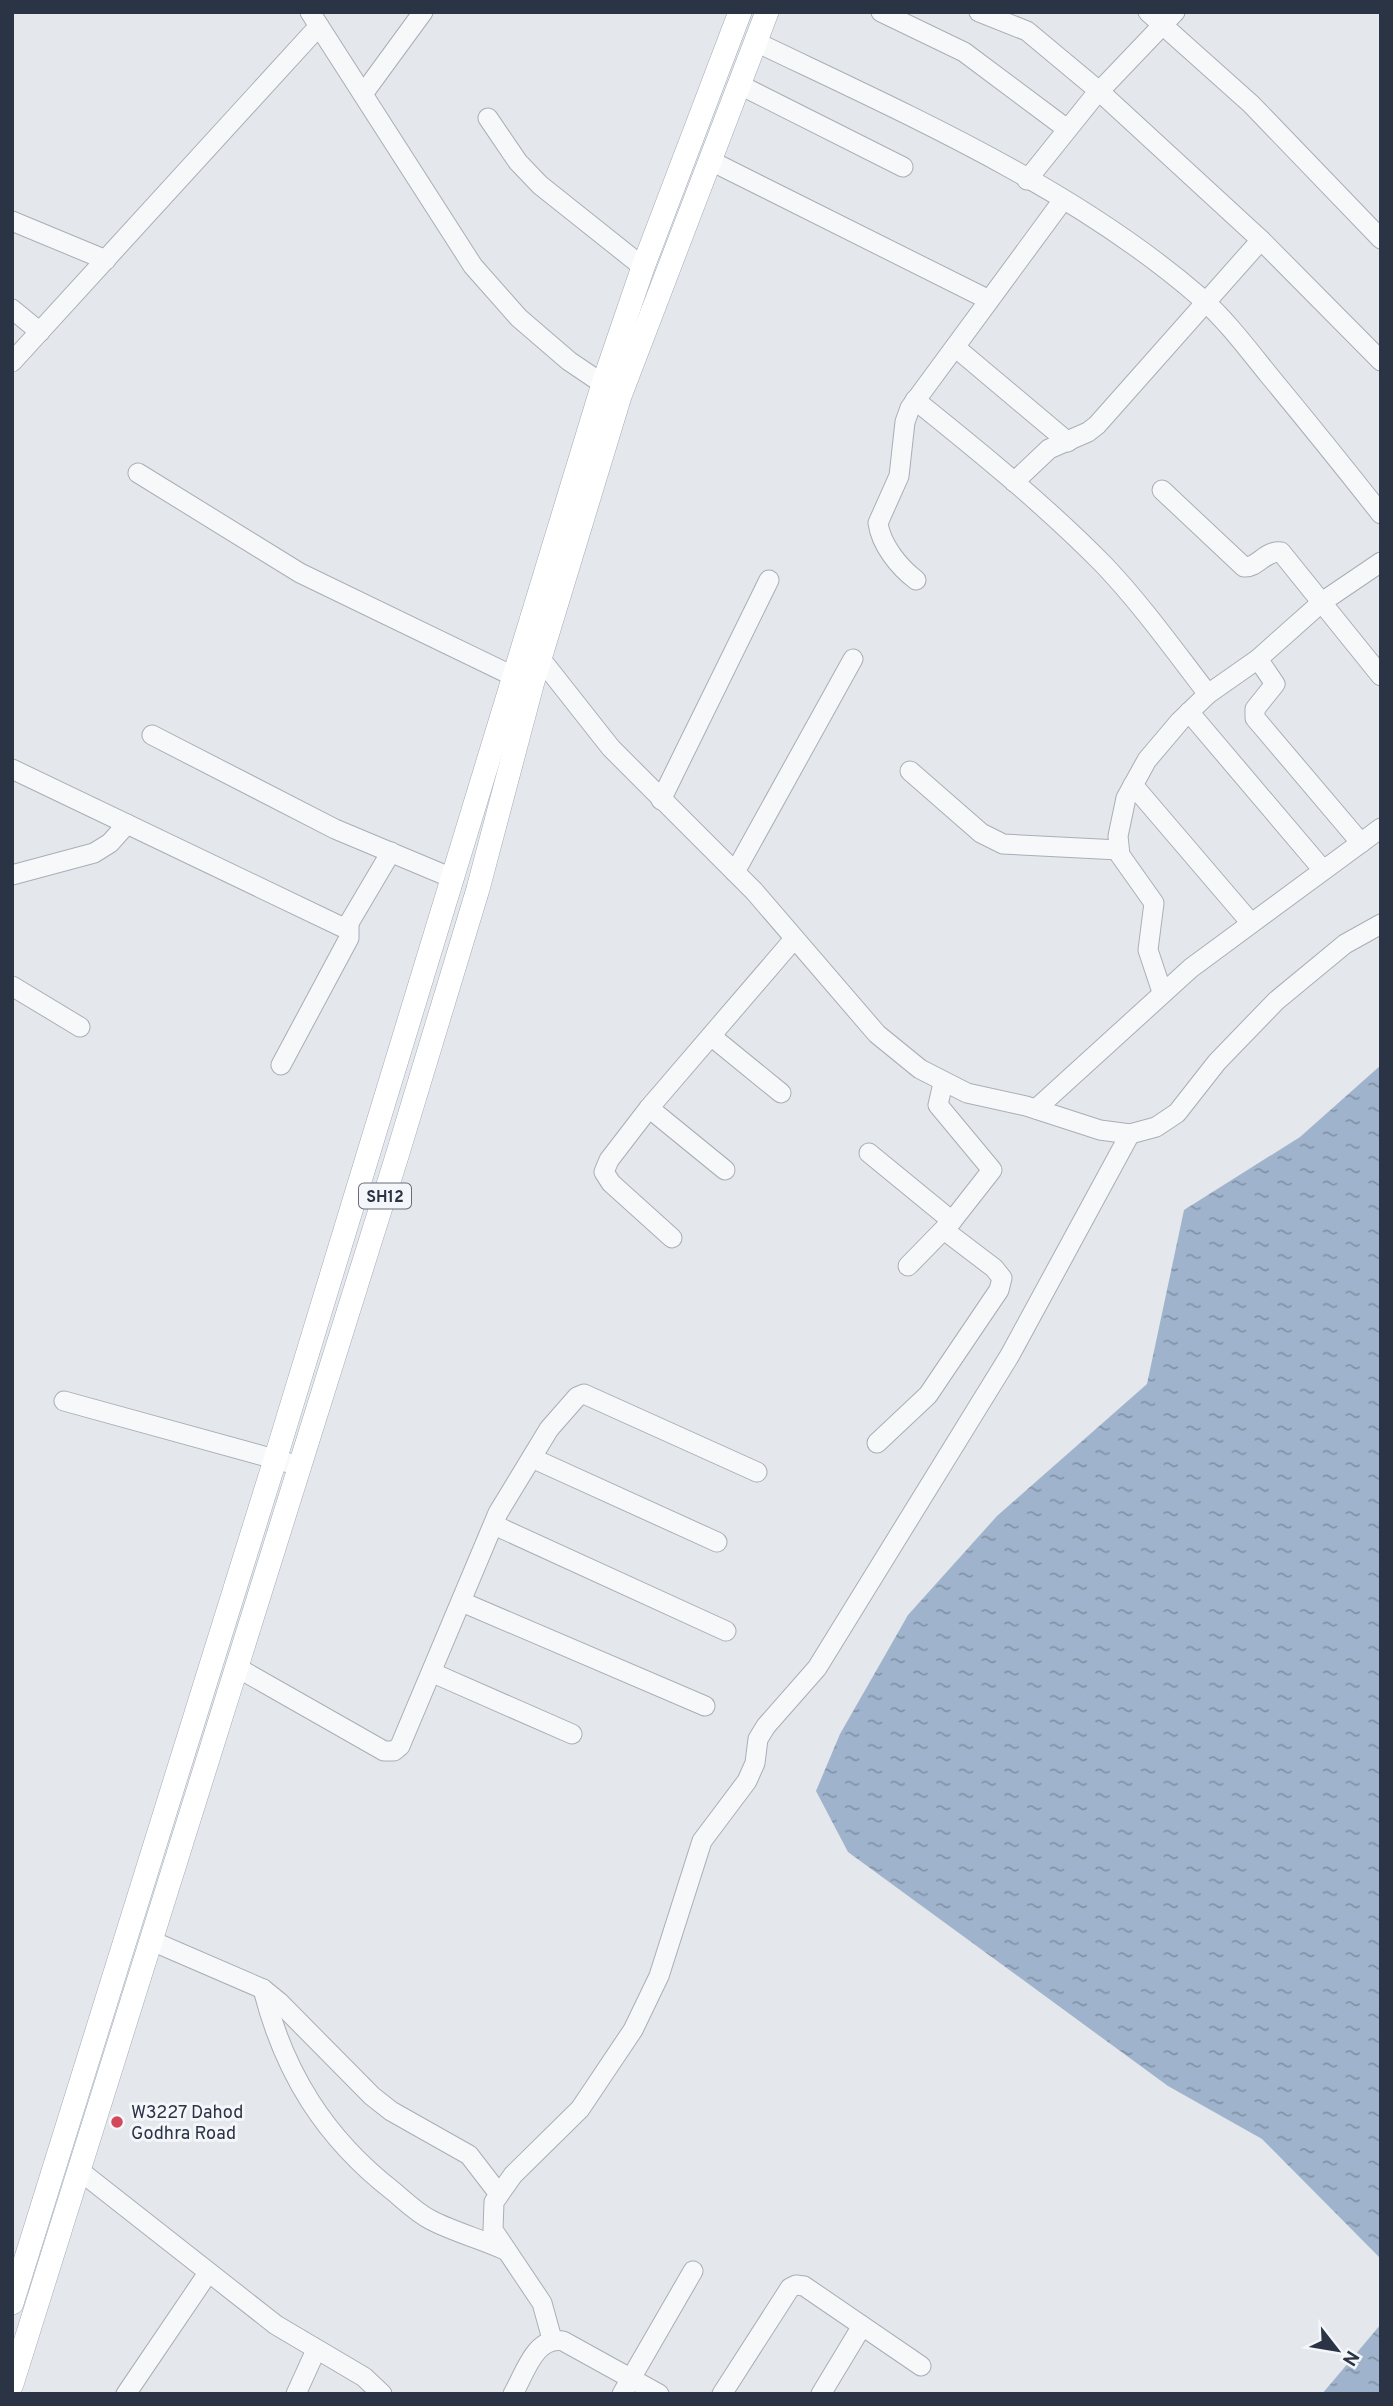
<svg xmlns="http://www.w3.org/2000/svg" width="1393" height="2406" font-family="Overpass,sans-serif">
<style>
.water{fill:url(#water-ripples)}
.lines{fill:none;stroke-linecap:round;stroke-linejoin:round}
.minor-casing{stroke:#a9aeb7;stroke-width:21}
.major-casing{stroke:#a3abb8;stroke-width:24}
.minor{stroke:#f7f8fa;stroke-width:19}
.major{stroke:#fff;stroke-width:23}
.poi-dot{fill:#d1495b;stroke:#f4f6f9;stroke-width:2.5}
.labels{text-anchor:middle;stroke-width:6;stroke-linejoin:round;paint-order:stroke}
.shield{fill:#f4f6f9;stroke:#676e7b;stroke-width:2}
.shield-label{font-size:16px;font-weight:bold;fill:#2b3445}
.poi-label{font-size:18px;fill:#2b3445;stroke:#f4f6f9;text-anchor:start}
</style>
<defs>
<pattern id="water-ripples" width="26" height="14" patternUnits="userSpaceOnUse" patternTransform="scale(1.75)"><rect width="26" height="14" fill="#9fb4cc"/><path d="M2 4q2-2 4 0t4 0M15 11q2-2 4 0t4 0" fill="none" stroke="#8293a7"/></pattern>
</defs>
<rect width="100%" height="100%" fill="#e4e7ec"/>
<g class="water">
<path d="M 1381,1065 L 1381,2259 L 1262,2139 L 1168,2086 L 848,1852 L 816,1791 L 840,1734 L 908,1615 L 997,1516 L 1147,1384 L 1184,1210 L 1300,1137 Z"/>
<path d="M 1381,2324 L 1381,2394 L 1322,2394 Z"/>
</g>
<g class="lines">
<defs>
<g id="minor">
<path d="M 310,12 L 473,266 L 519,318 L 569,361 L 603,384"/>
<path d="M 881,12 L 964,52 L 1067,129"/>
<path d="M 979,12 L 1027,31 L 1099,91 L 1261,240 L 1381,361"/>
<path d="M 1148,12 L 1251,104 L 1381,239"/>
<path d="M 756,42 C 906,114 1075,188 1201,298 C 1226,320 1247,348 1268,374 C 1306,420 1344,467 1381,514"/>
<path d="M 740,85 L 903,167"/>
<path d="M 363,94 L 423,12"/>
<path d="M 488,118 L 518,162 L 540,185 L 643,267"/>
<path d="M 709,160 L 989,300"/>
<path d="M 1027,180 L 1092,99 L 1175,12"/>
<path d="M 12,221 L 106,260"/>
<path d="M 12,309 L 40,332"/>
<path d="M 955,347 L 1068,442"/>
<path d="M 12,362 L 319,26"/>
<path d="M 915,400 C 980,452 1046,506 1104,565 C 1142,605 1174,650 1208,694"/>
<path d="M 138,473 L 300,573 L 513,676"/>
<path d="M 1014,482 L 1049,449 L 1088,432 L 1097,425 L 1261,240"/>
<path d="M 1162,490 L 1244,567 C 1258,568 1265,550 1281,552 L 1381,676"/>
<path d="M 916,580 C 899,567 881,545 878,523 L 899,476 L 905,422 L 910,408 L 1063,200"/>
<path d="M 540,658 L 611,748 L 754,891 L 877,1034 L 920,1069 L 967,1093 L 1026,1106 L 1100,1130 L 1130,1134 L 1156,1127 L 1177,1113 L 1217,1062 L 1276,1001 L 1345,944 L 1381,924"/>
<path d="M 1258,659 L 1275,684 L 1255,709 L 1255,718 L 1361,843"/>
<path d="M 1189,712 L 1323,870"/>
<path d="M 152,735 L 335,829 L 452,878"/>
<path d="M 12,769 L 342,927 L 349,923 L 391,852"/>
<path d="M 910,771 L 981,833 L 1003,844 L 1119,850"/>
<path d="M 1133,785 L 1251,923"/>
<path d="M 661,800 L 769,580"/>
<path d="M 735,872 L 853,659"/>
<path d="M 12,875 L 94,853 L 110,843 L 127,824"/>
<path d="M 12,986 L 80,1027"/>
<path d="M 1162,992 L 1148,950 L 1154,903 L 1120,855 L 1118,836 L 1126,798 L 1147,760 L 1180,721 L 1208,694 L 1258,659 L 1322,602 L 1381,562"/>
<path d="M 711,1036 L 781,1093"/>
<path d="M 281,1065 L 349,938 L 349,923"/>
<path d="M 649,1108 L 725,1170"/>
<path d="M 1036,1109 L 1191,968 L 1381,828"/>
<path d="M 869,1153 L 952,1221"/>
<path d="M 672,1238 L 611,1183 L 604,1172 L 609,1160 L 649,1108 L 794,939"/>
<path d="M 908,1266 L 952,1221 L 992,1170 L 938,1105 L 943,1083"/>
<path d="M 64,1401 L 300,1466"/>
<path d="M 877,1443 L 928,1395 L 999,1290 L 1002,1278 L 994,1268 L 944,1230"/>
<path d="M 532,1458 L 717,1542"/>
<path d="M 494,1525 L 726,1631"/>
<path d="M 462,1602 L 705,1706"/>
<path d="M 238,1668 L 384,1751 L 394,1751 L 400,1746 L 498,1513 L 549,1429 L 577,1397 L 584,1394 L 757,1472"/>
<path d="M 433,1673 L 572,1734"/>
<path d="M 152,1941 L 263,1989 L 279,2002 L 372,2096 L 391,2111 L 469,2155 L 499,2194"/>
<path d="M 263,1989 C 284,2073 325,2138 393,2191 C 405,2201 417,2213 431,2220 C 454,2232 481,2239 505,2250"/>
<path d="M 80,2171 L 276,2325 L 364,2377 L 382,2394"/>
<path d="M 552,2339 L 542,2303 L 493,2230 L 494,2202 L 513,2175 L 580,2109 L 633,2030 L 659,1976 L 702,1841 L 747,1781 L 755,1763 L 758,1739 L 766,1726 L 817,1668 L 1010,1355 L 1130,1134"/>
<path d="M 126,2394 L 208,2273"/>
<path d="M 296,2394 L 316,2350"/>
<path d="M 513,2394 C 525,2373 535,2336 563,2341 L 659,2394"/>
<path d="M 622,2394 L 693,2271"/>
<path d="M 722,2394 L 790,2288 L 796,2285 L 804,2286 L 921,2366"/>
<path d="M 821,2394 L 862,2326"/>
</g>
<g id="major">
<path d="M 12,2303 L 275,1460 L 603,384 L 643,267 L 740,12"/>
<path d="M 12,2384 L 397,1156 L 478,889 L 532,685 L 620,396 L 767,12"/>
</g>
</defs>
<use href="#minor" class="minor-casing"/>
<use href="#major" class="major-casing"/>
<use href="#minor" class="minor"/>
<use href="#major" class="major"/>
</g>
<circle class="poi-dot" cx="117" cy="2122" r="7"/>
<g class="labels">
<rect class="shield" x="359" y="1183.5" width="52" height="25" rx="5"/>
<g class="shield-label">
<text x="385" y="1202">SH12</text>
</g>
<g class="poi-label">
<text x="131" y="2118">W3227 Dahod<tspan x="131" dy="21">Godhra Road</tspan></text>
</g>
</g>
<rect width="1393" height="2406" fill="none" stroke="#2b3445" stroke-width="28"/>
<g transform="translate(1337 2350) rotate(121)" stroke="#f4f6f9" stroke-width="5" paint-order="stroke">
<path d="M0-5L12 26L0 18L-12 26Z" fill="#2b3445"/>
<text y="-10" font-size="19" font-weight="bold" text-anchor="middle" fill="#2b3445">N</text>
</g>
</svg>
